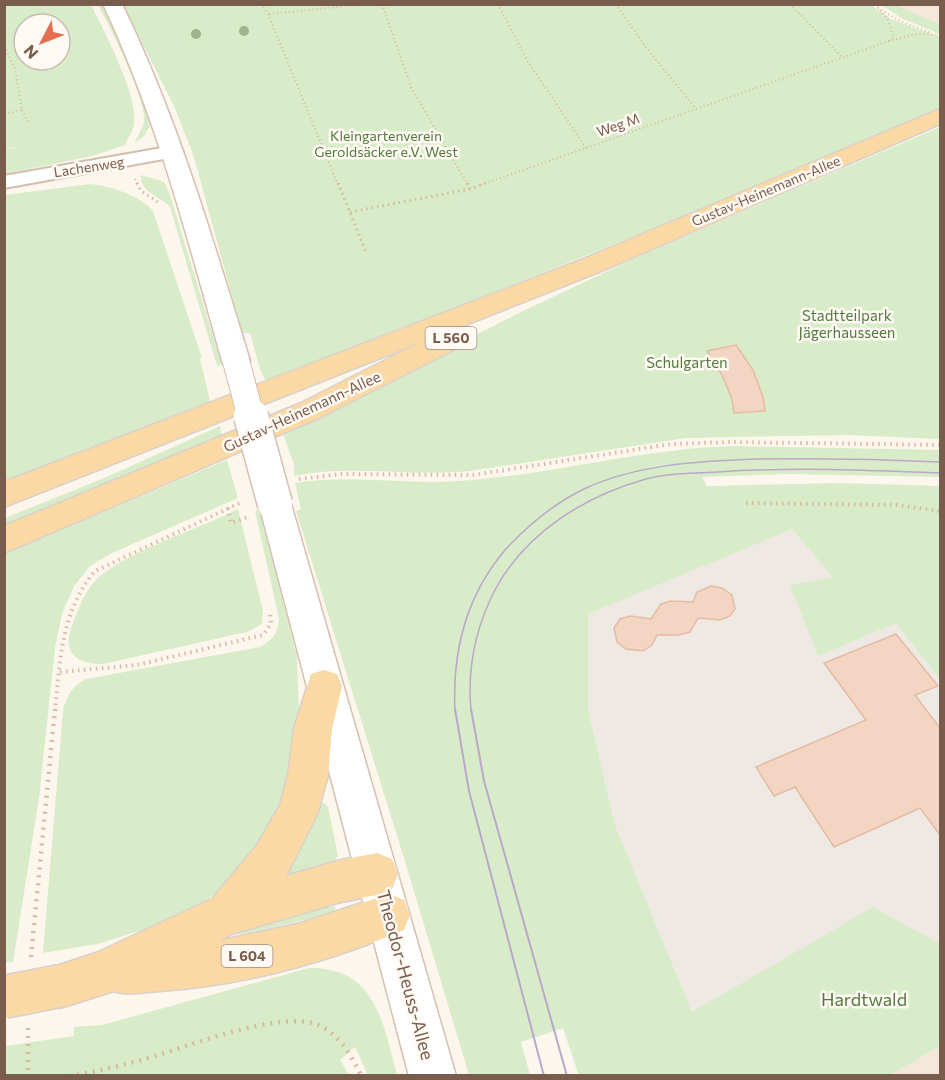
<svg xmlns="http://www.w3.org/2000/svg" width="945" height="1080" font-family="Commissioner,sans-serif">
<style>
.residential{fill:#f5e8da}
.industrial{fill:#efe9e4}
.green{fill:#d8ecc9;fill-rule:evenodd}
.building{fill:#f3d5c3;stroke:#e6bba3;stroke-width:1.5}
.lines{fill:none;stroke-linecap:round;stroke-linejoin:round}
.street-casing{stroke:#d1beb0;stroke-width:4}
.secondary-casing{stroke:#d6c0b0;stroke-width:3}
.primary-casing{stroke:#dad1cd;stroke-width:3}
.path-far3{stroke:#d9b8a5;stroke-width:2;stroke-dasharray:1 3;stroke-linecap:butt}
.path-far2{stroke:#d9b8a5;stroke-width:3;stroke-dasharray:1.5 4;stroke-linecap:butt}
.path-far1{stroke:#d9b8a5;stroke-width:4;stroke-dasharray:1.5 4.5;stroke-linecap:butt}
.path{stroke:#d9b8a5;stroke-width:4.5;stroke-dasharray:2 6;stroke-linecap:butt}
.street{fill:#fff;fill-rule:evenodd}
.secondary{fill:#fff;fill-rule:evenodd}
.primary{fill:#fbd9a5;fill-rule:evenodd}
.tram-far1{stroke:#b9a8c9;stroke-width:1.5}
.tram{stroke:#b9a8c9;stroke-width:2}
.secondary-bridge-far1-casing{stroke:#d6c0b0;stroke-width:28;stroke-linecap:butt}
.secondary-bridge-casing{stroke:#d6c0b0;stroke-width:37;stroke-linecap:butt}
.primary-bridge-casing{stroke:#dad1cd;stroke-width:45;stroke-linecap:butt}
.secondary-bridge-far1{stroke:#fff;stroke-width:26}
.secondary-bridge{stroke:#fff;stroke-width:34}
.primary-bridge{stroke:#fbd9a5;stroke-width:42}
.tree{fill:#a0b28e}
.labels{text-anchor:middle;stroke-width:5;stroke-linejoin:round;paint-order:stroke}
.far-street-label{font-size:14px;fill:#7a5c4d;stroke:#fffaf3}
.far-park-label{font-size:14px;fill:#537a41;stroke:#fffaf3}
.shield{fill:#fffaf3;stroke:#a28b7f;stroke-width:1.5}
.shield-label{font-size:14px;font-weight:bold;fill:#7a5c4d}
.park-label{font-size:15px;fill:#537a41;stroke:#fffaf3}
.street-label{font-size:15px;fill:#7a5c4d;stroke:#fffaf3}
.near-street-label{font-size:18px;fill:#7a5c4d;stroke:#fffaf3}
.near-park-label{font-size:18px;fill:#537a41;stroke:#fffaf3}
</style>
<rect width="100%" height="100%" fill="#fdf6ec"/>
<g class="residential">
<path d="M 899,5 L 940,5 L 940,24 L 905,10 Z"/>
<path d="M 940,1046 L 940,1075 L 890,1075 Z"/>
</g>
<path class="industrial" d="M 792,529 L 834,577 L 940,607 L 940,1046 L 890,1075 L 692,1012 L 615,825 L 588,709 L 587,614 Z"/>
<g class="green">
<path d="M 4,5 L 91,5 C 104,31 138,95 134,124 C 133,131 128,138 125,145 L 92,156 L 5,174 L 5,150 L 16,147 L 5,149 ZM 24,24 L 60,24 L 60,60 L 24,60 Z"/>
<path d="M 98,5 L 103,5 C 122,43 142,83 150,126 L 144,136 L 135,143 C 137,136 142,129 144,122 C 147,99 110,27 98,5 Z"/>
<path d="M 123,5 L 871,5 L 891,19 L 940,37 L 940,108 L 722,201 L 267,383 L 260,369 L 250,333 L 242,333 L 193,154 L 173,104 Z"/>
<path d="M 881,5 L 899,5 L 906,10 L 940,24 L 940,34 L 903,19 Z"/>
<path d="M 940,127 L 940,439 L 846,435 L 686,438 L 470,471 C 411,477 352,464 294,476 L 294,464 L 283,434 L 517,314 L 637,257 Z"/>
<path d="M 141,175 L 164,182 L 169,192 L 222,365 L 217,366 L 170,207 C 159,195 140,193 141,175 Z"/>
<path d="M 90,184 C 110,186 140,195 153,211 L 202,358 L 200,359 L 211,405 L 5,483 L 5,195 Z"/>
<path d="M 220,426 L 222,439 L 5,526 L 5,518 L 102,479 Z"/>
<path d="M 732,446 L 940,450 L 940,477 L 787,474 L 702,477 L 707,486 L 839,483 L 940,486 L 940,679 L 896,623 L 818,656 L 790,585 L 833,577 L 792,529 L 588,614 L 588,709 L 615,825 L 692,1012 L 873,907 L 938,943 L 940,942 L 940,1046 L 890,1075 L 579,1076 L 563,1028 L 521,1042 L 530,1075 L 469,1075 L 404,858 L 296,511 L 301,509 L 295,483 C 349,474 404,485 459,481 C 551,475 639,449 732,446 Z"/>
<path d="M 227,460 L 238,498 L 112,553 L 90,566 L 74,586 L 62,614 L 55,648 L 39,798 L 13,962 L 5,963 L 5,553 Z"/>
<path d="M 238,509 L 263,611 L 262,624 L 247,632 L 103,664 C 90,664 73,662 69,646 C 67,636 73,624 76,615 C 80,604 86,591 94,582 C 121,553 199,529 238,509 Z"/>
<path d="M 260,509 L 297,657 L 300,741 L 296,783 L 251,866 L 204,902 L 145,929 L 98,944 L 43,953 L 63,710 C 67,695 72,686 86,679 L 260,647 C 273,639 278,634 279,619 L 255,511 Z"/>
<path d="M 320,803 L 324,803 L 328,807 L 338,856 L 334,861 L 290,877 L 286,876 Z"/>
<path d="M 329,906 L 335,907 L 336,911 L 330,914 L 249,933 L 238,934 L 234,931 L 308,907 Z"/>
<path d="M 309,968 C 376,967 383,1023 397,1075 L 368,1075 L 355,1047 L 340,1060 L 349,1075 L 5,1075 L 5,1046 L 74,1036 L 74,1027 L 102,1025 Z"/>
</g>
<g class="building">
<path d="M 736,345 L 753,370 L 763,397 L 765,411 L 734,413 L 732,399 L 722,375 L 707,351 Z"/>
<path d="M 711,586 L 722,588 L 732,595 L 735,609 L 730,616 L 720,620 L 698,618 L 690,632 L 679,635 L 657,635 L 652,645 L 643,651 L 626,649 L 617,642 L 614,628 L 620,619 L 631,616 L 651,619 L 661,604 L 671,601 L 693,602 L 697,592 Z"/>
<path d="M 896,634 L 938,686 L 915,695 L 940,728 L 940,835 L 920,808 L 834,847 L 795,787 L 774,796 L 756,767 L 866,720 L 824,663 Z"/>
</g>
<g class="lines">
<defs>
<path id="street" d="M 173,146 L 180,148 L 183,152 L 180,156 L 4,188 L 4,176 Z"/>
<g id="secondary">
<path d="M 103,4 L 122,4 C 178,119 213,240 250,361 L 246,368 L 236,371 L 226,368 L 222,361 C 188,240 157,119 103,4 Z"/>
<path d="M 275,492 L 286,495 L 291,504 L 456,1076 L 409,1076 L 259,504 L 264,495 Z"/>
</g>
<g id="primary">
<path d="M 940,109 L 940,124 L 599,272 L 443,334 L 453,336 L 457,343 L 453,350 L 321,417 L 4,553 L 4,526 L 301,403 L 421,342 L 4,507 L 4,482 L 581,260 Z"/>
<path d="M 324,670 L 337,674 L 342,686 L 332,729 L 328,775 L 318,812 L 286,876 L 341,860 L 377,853 L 392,859 L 398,874 L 392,889 L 377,895 L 341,902 L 232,934 L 218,941 L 301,923 L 389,894 L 404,900 L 410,915 L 404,930 C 325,963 245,985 160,991 C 145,992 128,996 114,991 L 60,1008 L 44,1002 L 38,986 L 44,970 L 96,953 L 212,899 L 257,845 L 280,805 L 288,775 L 294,729 L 311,674 Z"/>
</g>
</defs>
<use href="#street" class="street-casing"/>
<use href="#secondary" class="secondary-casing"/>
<use href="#primary" class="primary-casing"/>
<g class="path-far3">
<path d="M 261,4 L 268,14 L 338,185"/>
<path d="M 382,4 L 411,87 L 468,185"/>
<path d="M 498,4 L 527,60 L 586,148"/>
<path d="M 616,4 L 645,46 L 696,109"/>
<path d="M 790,4 L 842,57"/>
<path d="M 875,4 L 887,18 L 894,37 L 889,41"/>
<path d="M 878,8 L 900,21 L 931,33"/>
<path d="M 269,14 L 366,4"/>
<path d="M 4,46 L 15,69 L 22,110 L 4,114"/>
<path d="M 22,110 L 28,122"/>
<path d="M 135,179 L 138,185"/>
<path d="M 481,185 L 889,41 L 917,34 L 939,35"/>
</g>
<g class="path-far2">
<path d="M 137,183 L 141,191 L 161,204"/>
<path d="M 338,183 L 366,252"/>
<path d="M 467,183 L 470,189"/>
<path d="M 350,212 L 470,189 L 486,183"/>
</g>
<g class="path-far1">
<path d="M 299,479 L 342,474 L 473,475 L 671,444 L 730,442 L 940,445"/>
<path d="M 746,503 L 896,505 L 940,511"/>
<path d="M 228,508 L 231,523 L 248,517"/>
<path d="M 60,672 L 137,665 L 263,635 L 271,624 L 270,611"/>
<path d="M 55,711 C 60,661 61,611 95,571 L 242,502"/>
</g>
<g class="path">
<path d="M 31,957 L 55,709"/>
<path d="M 28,1028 L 28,1076"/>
<path d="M 69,1076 C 95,1072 120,1066 145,1059 C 185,1048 280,1009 318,1025 C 339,1034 352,1056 361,1076"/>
</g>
<use href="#street" class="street"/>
<use href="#secondary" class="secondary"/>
<use href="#primary" class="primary"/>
<g class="tram-far1">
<path d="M 455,711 C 452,651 466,596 505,550 C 528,525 553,504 584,489 C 637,464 700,461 758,459 C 819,458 879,459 940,462"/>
<path d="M 471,711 C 467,668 476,626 496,588 C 527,532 585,496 646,479 C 669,473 694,473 718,472 C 792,467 866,470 940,473"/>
</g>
<g class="tram">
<path d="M 455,709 L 469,791 L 544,1076"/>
<path d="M 471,709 L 484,781 L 567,1076"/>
</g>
<defs>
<path id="secondary-bridge-far1" d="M 236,361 L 251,417"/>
<path id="secondary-bridge" d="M 251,416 L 275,504"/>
<path id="primary-bridge" d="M 4,997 L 60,986"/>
</defs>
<use href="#secondary-bridge-far1" class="secondary-bridge-far1-casing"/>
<use href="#secondary-bridge" class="secondary-bridge-casing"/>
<use href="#primary-bridge" class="primary-bridge-casing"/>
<use href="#secondary-bridge-far1" class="secondary-bridge-far1"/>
<use href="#secondary-bridge" class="secondary-bridge"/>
<use href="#primary-bridge" class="primary-bridge"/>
</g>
<g class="tree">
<circle cx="244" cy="31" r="5"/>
<circle cx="196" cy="34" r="5"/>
</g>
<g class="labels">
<g class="far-street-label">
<text transform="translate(618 125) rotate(-19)" y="5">Weg M</text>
<text transform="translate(89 167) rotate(-9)" y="5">Lachenweg</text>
<text transform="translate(766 191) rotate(-23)" y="5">Gustav-Heinemann-Allee</text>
</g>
<g class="far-park-label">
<text x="386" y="141">Kleingartenverein<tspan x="386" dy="16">Geroldsäcker e.V. West</tspan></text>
</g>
<g class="shield">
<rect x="425.5" y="327" width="51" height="22" rx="4.5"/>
<rect x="221.5" y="945" width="51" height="22" rx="4.5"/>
</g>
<g class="shield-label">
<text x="451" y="343">L 560</text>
<text x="247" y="961">L 604</text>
</g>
<g class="park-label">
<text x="847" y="321">Stadtteilpark<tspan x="847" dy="17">Jägerhausseen</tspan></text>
<text x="687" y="368">Schulgarten</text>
</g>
<g class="street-label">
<text transform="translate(302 412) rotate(-25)" y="5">Gustav-Heinemann-Allee</text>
</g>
<g class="near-street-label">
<text transform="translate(405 975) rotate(75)" y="6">Theodor-Heuss-Allee</text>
</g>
<g class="near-park-label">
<text x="864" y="1006">Hardtwald</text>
</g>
</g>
<rect width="945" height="1080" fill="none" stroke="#7a5c4d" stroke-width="12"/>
<g transform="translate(42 42) rotate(228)"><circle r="28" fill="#fffaf3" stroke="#cabbb1" stroke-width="1.5"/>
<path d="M0-4.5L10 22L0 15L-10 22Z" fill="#e76f51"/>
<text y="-9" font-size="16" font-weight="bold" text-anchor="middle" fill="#7a5c4d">N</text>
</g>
</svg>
